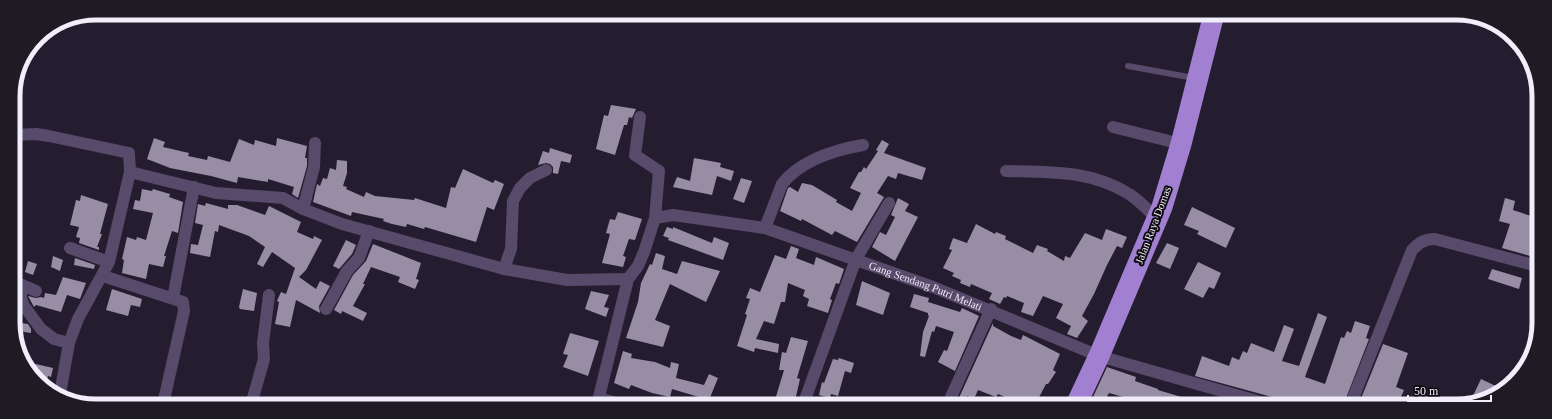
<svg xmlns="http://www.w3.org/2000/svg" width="1552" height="419" font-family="Georgia,serif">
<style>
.building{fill:#978ea6}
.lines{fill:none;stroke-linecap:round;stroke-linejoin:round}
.lane{stroke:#574a6b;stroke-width:6}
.street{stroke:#574a6b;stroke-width:12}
.highway{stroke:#a280d1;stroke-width:21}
.labels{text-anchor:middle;stroke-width:4;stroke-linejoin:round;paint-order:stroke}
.street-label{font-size:11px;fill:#f2edfa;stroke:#0c0911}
.rim{fill:none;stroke:#f2edfa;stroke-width:5}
</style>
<rect width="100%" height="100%" fill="#241d2f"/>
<g class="building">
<path d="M 611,105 L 636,109 L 632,118 L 629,117 L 627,125 L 624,125 L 615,155 L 596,149 L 604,115 L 608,116 Z"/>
<path d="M 154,138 L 165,142 L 163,147 L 189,153 L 188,156 L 207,160 L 208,156 L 230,162 L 239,139 L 254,145 L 255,140 L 276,146 L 277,138 L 307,146 L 305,158 L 307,158 L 307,166 L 298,198 L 292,194 L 294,187 L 268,179 L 268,182 L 238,177 L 237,183 L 211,176 L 170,168 L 147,159 Z"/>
<path d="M 882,140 L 889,144 L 884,153 L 926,168 L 922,180 L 898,173 L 896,179 L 888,176 L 877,193 L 884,197 L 857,242 L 835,231 L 832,235 L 802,219 L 801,221 L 780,211 L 788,188 L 790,187 L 798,192 L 802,183 L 812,185 L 837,200 L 836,202 L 852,211 L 861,193 L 850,188 L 859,172 L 861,172 L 864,167 L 866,169 L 878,151 L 876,150 Z"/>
<path d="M 550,148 L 572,155 L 570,163 L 561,161 L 558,174 L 553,173 L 553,167 L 550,164 L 546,163 L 538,165 L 543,151 L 549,153 Z"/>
<path d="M 694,158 L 721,163 L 720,167 L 734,171 L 731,181 L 717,176 L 712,195 L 673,187 L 677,177 L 690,181 Z"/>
<path d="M 337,160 L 347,161 L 347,173 L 343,186 L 347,187 L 346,189 L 364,197 L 366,192 L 375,196 L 414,200 L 415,198 L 446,208 L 451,187 L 455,188 L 463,169 L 493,183 L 495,180 L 504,184 L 494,210 L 487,207 L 476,242 L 425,227 L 424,229 L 407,224 L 406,227 L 392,224 L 383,221 L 384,219 L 352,212 L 351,216 L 313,202 L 317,184 L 320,186 L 323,178 L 327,179 L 330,168 L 336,170 Z"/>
<path d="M 741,178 L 752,181 L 744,203 L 733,199 Z"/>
<path d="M 142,189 L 152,191 L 153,189 L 170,194 L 169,197 L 183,202 L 178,233 L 172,231 L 164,256 L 166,256 L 163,267 L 149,264 L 146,279 L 122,273 L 124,260 L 122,259 L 127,237 L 136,240 L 137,237 L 146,240 L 153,213 L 133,209 L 135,200 L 140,201 Z"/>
<path d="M 81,195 L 108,204 L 100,234 L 102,234 L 97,247 L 99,247 L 99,250 L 79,243 L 80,238 L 76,237 L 79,227 L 70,225 L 76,200 L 80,201 Z"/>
<path d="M 898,198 L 909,204 L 905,211 L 918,217 L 895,261 L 872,247 L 880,232 L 886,235 L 895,217 L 891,215 Z"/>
<path d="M 1505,198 L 1515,201 L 1513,210 L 1537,218 L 1537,258 L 1502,248 L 1510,224 L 1499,221 Z"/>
<path d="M 206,203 L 228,209 L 228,205 L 237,205 L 265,215 L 269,206 L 301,222 L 297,232 L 313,239 L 314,236 L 322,240 L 306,270 L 299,277 L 316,289 L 320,281 L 330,286 L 319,306 L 320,313 L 296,300 L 290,327 L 275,324 L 279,302 L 277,301 L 281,292 L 286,294 L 295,268 L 272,252 L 263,267 L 257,264 L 265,247 L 249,236 L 219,225 L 218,232 L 215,231 L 210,257 L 190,253 L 191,244 L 198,245 L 203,225 L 195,223 L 198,204 L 205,206 Z"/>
<path d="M 1192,207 L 1235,228 L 1226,248 L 1197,234 L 1199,231 L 1184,225 Z"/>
<path d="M 618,212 L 642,219 L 635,240 L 629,239 L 623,256 L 626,257 L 623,267 L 602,263 L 610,234 L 606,233 L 610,219 L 615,220 Z"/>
<path d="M 976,224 L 995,234 L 996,232 L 1006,236 L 1005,239 L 1033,253 L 1037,245 L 1048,249 L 1047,251 L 1064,261 L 1065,256 L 1070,258 L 1085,233 L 1102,240 L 1106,229 L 1127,237 L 1122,248 L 1117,246 L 1107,265 L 1094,294 L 1082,316 L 1088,321 L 1077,338 L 1067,334 L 1071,326 L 1056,318 L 1063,304 L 1043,296 L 1033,316 L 1021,312 L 1024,303 L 1007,296 L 1006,298 L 1004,297 L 1000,304 L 989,299 L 992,293 L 971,284 L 970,287 L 960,283 L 961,280 L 952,276 L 954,273 L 943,268 L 952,250 L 949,249 L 953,238 L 967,243 Z"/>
<path d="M 667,227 L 673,229 L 673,227 L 712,243 L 714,237 L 729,243 L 723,260 L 668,240 L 669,238 L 663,236 Z"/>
<path d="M 346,240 L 356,245 L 352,254 L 339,269 L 333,266 Z"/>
<path d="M 1167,243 L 1179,248 L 1170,269 L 1156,263 Z"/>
<path d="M 373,244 L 421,263 L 416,279 L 419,280 L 415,289 L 398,282 L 400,277 L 371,267 L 363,284 L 365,284 L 353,306 L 367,313 L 363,321 L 342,311 L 341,314 L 334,310 L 353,275 L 366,261 Z"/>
<path d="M 791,246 L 799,249 L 796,258 L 814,265 L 816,257 L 844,269 L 839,284 L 836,283 L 830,299 L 832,300 L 828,313 L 807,306 L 809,299 L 803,296 L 805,290 L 788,283 L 785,302 L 781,302 L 774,324 L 764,321 L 756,339 L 779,344 L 778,353 L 755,348 L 754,352 L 737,346 L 747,315 L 745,314 L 750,299 L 746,298 L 750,288 L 760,292 L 775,255 L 786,259 Z"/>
<path d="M 656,253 L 665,256 L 662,269 L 677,274 L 682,261 L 720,271 L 706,302 L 670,284 L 655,320 L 670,326 L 663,347 L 626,338 L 638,302 L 641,283 L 650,264 L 652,265 Z"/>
<path d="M 53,256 L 63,260 L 60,271 L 51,267 Z"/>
<path d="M 75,258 L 95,265 L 94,269 L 74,265 Z"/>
<path d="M 28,261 L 37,264 L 33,275 L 25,272 Z"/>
<path d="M 1198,262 L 1221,273 L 1214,289 L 1209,287 L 1203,298 L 1184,289 Z"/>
<path d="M 1492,269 L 1522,278 L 1519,289 L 1488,279 Z"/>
<path d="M 63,277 L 86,283 L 80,299 L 67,295 L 61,312 L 36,305 L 34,307 L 28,296 L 36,298 L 41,297 L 44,298 L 45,293 L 56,295 Z"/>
<path d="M 862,281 L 890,293 L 883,315 L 856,305 Z"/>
<path d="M 112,289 L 142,299 L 140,307 L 131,305 L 128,316 L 106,310 Z"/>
<path d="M 243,289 L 257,293 L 254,311 L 240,309 L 239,307 Z"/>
<path d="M 591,291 L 609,295 L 604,307 L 609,308 L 606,317 L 585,309 Z"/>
<path d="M 914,294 L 929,298 L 928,302 L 960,312 L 962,308 L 979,316 L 955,371 L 938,362 L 944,350 L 947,351 L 954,332 L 936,326 L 934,332 L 932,331 L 925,357 L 920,356 L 923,332 L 929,316 L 928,315 L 928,313 L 910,307 Z"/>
<path d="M 14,302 L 22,317 L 21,323 L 28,324 L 31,329 L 31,333 L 18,331 L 17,336 L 15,335 Z"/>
<path d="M 1318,313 L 1327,317 L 1305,377 L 1325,384 L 1341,337 L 1344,338 L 1347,331 L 1351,333 L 1355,321 L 1370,326 L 1366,338 L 1369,339 L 1343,406 L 1294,406 L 1289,404 L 1290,402 L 1272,397 L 1195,376 L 1202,356 L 1229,366 L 1232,357 L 1239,360 L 1243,351 L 1247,353 L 1251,343 L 1274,352 L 1284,325 L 1294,329 L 1282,361 L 1299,366 Z"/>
<path d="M 993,323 L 993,326 L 1011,336 L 1021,340 L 1023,335 L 1060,354 L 1053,370 L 1056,372 L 1048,384 L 1046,384 L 1035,405 L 1024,405 L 998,394 L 996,397 L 978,390 L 974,399 L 967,396 L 965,405 L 950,405 L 958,400 Z"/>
<path d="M 570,333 L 599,341 L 588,376 L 563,367 L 568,355 L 563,354 Z"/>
<path d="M 791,337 L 808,341 L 797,378 L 800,379 L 794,405 L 775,400 L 784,370 L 779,370 L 782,352 L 786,353 Z"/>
<path d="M 1383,344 L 1408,353 L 1396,387 L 1404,390 L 1400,399 L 1415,406 L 1393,406 L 1383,402 L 1382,406 L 1358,406 Z"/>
<path d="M 623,351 L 632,354 L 631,358 L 655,362 L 670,368 L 671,362 L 679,364 L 676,378 L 704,385 L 709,374 L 718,378 L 709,400 L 672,389 L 670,397 L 652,393 L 631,385 L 629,389 L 614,383 Z"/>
<path d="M 839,358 L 854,363 L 851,373 L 845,371 L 838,396 L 831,394 L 830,398 L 819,395 L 822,382 L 824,383 L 833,359 L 838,360 Z"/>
<path d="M 27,362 L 53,368 L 51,377 L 48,376 L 45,386 L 37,382 Z"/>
<path d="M 1107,367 L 1136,377 L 1135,381 L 1158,389 L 1158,390 L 1205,404 L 1205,406 L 1140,405 L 1141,402 L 1109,393 L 1104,402 L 1093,397 Z"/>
<path d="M 1481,379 L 1502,389 L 1470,402 Z"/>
</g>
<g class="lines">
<path class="lane" d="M 1128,66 L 1194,78"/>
<g class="street">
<path d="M 640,117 L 635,155 L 659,171 L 655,218"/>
<path d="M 1113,127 L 1181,144"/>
<path d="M 13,135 L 36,134 L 49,136 L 129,153 L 130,172 L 109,262 L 78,319 L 69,343 L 60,394"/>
<path d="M 1006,171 C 1049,172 1091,170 1129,194 C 1139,200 1148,210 1157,219"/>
<path d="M 130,172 L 216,193 L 283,198 L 303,209 L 342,224 L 504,269 L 567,280 L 628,279"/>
<path d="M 303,209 L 314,167 L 315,143"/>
<path d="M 765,228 L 782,184 C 801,160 834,150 863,145"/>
<path d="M 70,248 L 109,262"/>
<path d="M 504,269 L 511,249 L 513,201 L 520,188 L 530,178 L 546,170"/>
<path d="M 103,276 L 183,302 L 184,311 L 164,400"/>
<path d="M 15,282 L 36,291"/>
<path d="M 21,285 L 21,298 L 24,306 L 41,329 L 54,339 L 69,343"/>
<path d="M 173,298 L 194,187"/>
<path d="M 326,309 L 347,271 L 359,258 L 369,231"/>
<path d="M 951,397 L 991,309"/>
<path d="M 599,398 L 622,405"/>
<path d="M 251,405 L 264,359 L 263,343 L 269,295"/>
<path id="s1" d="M 597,405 L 628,279 L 638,266 L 644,252 L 655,218 L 673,215 L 765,228 L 933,287 L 1099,356 L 1275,406"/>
<path d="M 803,405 L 856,259 L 889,203"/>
<path d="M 1350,406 L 1412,250 C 1419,243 1424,239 1435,239 L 1537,266"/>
</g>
<path class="highway" d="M 1076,405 L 1099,356 L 1162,207 L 1181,144 L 1214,14"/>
</g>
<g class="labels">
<g class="street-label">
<text transform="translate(1153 225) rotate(-69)" y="4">Jalan Raya Domas</text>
<text dy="4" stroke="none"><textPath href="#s1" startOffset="479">Gang Sendang Putri Melati</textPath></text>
</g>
</g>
<path d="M0 0H1552V419H0ZM96 20H1456A76 76 0 0 1 1532 96V323A76 76 0 0 1 1456 399H96A76 76 0 0 1 20 323V96A76 76 0 0 1 96 20Z" fill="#1e1b24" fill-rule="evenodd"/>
<path class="rim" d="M96 20H1456A76 76 0 0 1 1532 96V323A76 76 0 0 1 1456 399H96A76 76 0 0 1 20 323V96A76 76 0 0 1 96 20Z"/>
<path d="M1408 395v6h83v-6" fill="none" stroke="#f2edfa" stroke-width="2"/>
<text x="1414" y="395" font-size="12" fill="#f2edfa" stroke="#0c0911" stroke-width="3" paint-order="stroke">50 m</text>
</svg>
